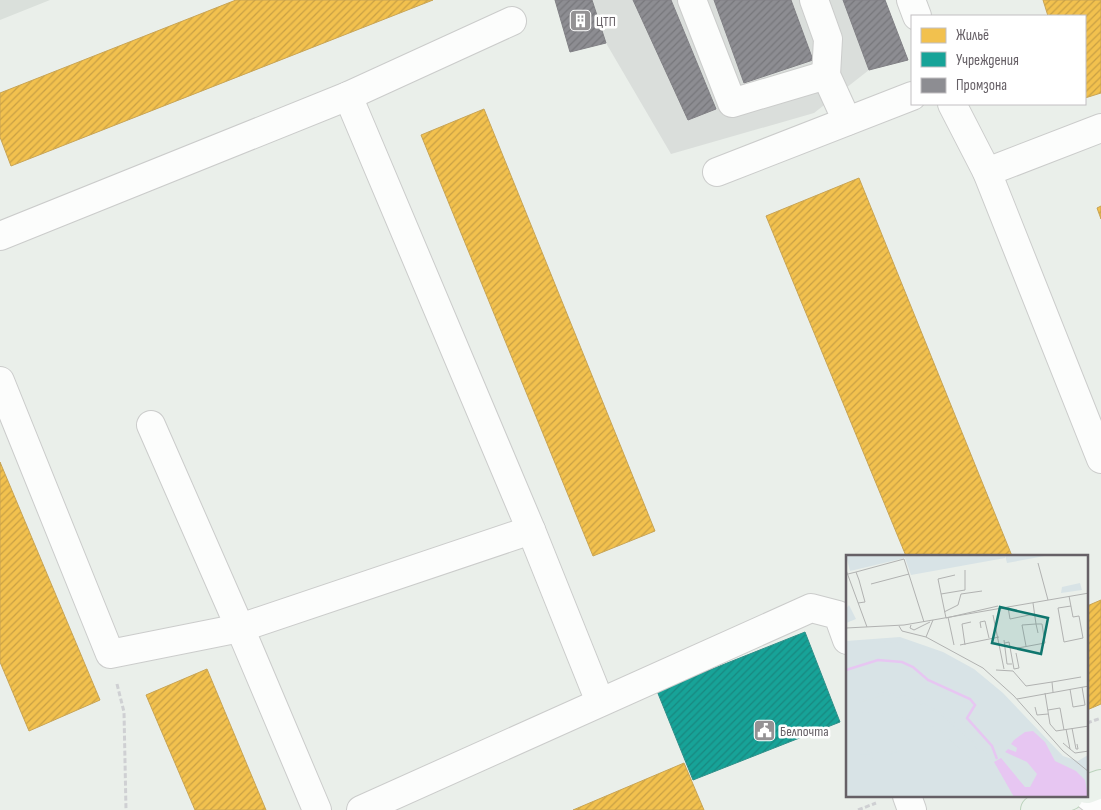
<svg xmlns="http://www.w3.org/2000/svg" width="1101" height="810" font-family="'Sofia Sans Condensed',sans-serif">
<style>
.industrial{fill:#dadedb}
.education{fill:#dae0db}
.homes{fill:url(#homes-hatch);stroke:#c8a455}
.public{fill:url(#public-hatch);stroke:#2f8f89}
.industry{fill:url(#industry-hatch);stroke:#818085}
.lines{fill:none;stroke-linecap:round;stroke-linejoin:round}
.minor-casing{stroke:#cbcccb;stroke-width:30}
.major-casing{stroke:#bbd3bc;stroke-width:30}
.path{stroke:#cfd0d3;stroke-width:3;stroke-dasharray:5 2.5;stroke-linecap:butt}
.minor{stroke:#fcfdfc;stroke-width:28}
.major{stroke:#ebf2ec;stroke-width:28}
.labels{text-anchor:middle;stroke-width:5;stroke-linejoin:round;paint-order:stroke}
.poi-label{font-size:14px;fill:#666066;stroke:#fff;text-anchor:start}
.inset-river{fill:none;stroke:#e7c6f2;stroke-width:2.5}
.inset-road{fill:none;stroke:#b1b2b1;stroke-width:1}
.view{fill:#0f766e;fill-opacity:0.15;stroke:#0f766e;stroke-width:2.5}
.inset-edge{fill:none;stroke:#666066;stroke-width:2.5}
</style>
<defs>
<pattern id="homes-hatch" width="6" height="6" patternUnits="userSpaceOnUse" patternTransform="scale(1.25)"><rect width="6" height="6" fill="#f2c14e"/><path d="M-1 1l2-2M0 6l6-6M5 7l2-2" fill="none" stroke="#c8a045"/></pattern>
<pattern id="public-hatch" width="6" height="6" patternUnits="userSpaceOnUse" patternTransform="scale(1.25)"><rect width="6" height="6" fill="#17a398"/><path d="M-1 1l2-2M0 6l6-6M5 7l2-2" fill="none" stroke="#198880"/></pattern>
<pattern id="industry-hatch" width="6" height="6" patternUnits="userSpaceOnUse" patternTransform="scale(1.25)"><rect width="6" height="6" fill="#8d8d92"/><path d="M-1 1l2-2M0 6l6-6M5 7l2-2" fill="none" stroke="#77777b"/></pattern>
</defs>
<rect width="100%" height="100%" fill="#eaefea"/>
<path class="industrial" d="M 592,0 L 885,0 L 908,60 L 869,70 L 814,113 L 671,154 L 606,43 Z"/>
<path class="education" d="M 0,0 L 50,0 L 0,20 Z"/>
<g class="homes">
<path d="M 236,0 L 433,0 L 11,166 L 0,137 L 0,93 Z"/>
<path d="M 1043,0 L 1101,0 L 1101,93 L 1085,98 L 1085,16 L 1048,16 Z"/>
<path d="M 484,109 L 655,531 L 593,556 L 421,135 Z"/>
<path d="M 859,178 L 1012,556 L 906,556 L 766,216 Z"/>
<path d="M 1101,206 L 1101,219 L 1097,208 Z"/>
<path d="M 0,462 L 100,700 L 29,731 L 0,662 Z"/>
<path d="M 1101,600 L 1101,704 L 1087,710 L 1087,606 Z"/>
<path d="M 207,669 L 266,810 L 195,810 L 146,695 Z"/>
<path d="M 684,763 L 704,810 L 573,810 Z"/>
</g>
<path class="public" d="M 805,632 L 840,722 L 693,780 L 657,691 Z"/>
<g class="industry">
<path d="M 555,0 L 592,0 L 606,43 L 570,52 Z"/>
<path d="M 633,0 L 671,0 L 716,109 L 688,120 Z"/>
<path d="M 714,0 L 791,0 L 813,60 L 744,83 Z"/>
<path d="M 843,0 L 885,0 L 908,60 L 869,70 Z"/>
</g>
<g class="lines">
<defs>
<g id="minor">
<path d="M 692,0 L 732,103 L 826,75"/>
<path d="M 814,0 L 828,39 L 826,75 L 847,121"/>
<path d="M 911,0 L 917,16"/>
<path d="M 952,104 L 987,172 L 1101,459"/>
<path d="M 717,172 L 912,96"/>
<path d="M 987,172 L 1101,128"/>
<path d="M 0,236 L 348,96 L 512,21"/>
<path d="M 0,381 L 110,654 L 240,628 L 317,810"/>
<path d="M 151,425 L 240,628 L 531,530 L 348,96"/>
<path d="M 531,530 L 600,702"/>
<path d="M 1087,795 L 1101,806"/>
<path d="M 907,796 L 912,810"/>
<path d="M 361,810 L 811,608 L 838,615 L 847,640"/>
</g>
<g id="major">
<path d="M 1087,789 L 1101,784"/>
<path d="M 1035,810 L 1069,796"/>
</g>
</defs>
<use href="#minor" class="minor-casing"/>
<use href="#major" class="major-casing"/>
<g class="path">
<path d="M 117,684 L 124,712 L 126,810"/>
<path d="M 1087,723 L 1101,718"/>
<path d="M 858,810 L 876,803"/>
</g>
<use href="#minor" class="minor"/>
<use href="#major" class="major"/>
</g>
<defs>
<symbol id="building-square" viewBox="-11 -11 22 22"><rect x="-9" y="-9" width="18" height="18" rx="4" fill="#949294" stroke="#fff"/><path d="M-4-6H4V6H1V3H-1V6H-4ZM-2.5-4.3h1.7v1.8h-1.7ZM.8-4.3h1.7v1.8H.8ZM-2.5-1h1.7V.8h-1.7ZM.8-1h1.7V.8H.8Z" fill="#fff"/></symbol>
<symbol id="civic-square" viewBox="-11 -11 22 22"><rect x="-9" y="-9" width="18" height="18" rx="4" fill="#949294" stroke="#fff"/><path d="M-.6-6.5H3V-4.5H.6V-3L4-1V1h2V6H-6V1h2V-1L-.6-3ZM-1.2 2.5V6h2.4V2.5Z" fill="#fff"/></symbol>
</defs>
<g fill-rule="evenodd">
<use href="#building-square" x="568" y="8" width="25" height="25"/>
<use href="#civic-square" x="752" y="718" width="25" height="25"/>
</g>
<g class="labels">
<g class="poi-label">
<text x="596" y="26">ЦТП</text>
<text x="780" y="736">Белпочта</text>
</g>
</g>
<g transform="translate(846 555)">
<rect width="242" height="242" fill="#eaefea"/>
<path d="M 234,28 L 236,35 L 215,38 L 216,32 ZM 3,50 L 10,64 L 0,68 L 0,54 ZM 54,82 L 97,97 L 128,114 L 157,138 L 217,201 L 232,206 L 242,200 L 242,242 L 0,242 L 0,86 Z" fill="#d8e3e6"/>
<path d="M 16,193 L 25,198 L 53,196 L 43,200 L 24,200 L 14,199 Z" fill="#d8e3e6"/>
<path d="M 17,86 L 67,88 L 101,101 L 128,115 L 148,131 L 176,161 L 177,167 L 143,201 L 102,161 L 65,142 L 38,137 L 0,151 L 0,89 ZM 38,140 L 67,145 L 95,160 L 125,186 L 137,203 L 126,205 L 91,173 L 43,159 L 16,157 L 11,152 L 12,148 ZM 202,191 L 230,216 L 210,207 ZM 160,195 L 181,207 L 191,219 L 183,233 L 152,203 ZM 22,201 L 26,203 L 27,210 L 0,228 L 0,207 Z" fill="#d8e3e6"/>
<path d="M 0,0 L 159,0 L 159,3 L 65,20 L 59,3 L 4,16 Z" fill="#d8e3e6"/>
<path d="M 159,0 L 204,0 L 161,8 Z" fill="#d8e3e6"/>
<path d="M 187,176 L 199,187 L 209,206 L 230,216 L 239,225 L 242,242 L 168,242 L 148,207 L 155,203 L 179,232 L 184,232 L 191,219 L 181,207 L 159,197 L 162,194 L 170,197 L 171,193 L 165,189 L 168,185 L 179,177 Z" fill="#e7c6f2"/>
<path class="inset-river" d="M 0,115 L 32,105 L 56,107 L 67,112 L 82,125 L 124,144 L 129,150 L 121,163 L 146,191 L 151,204"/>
<path class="inset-road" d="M 192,8 L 202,45M 0,15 L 21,72M 10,17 L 58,4 L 78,67M 2,19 L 10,17 L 13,25 L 19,47 L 12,48M 109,20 L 92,24 L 100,63 L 152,51M 25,29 L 63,19M 95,39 L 119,35 L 119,15M 223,41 L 227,62 L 233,61 L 237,83 L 218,87 L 212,53 L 225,51M 162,52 L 164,64 L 188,59M 98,57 L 112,50 L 115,39 L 136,36M 147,60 L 158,114M 102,62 L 108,90M 65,70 L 64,73 L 68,75 L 84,67M 53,71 L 56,76 L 80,82 L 137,113 L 168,141 L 217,196 L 243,217M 0,73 L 58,70 L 243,38M 135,73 L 134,67 L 139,66 L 143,83M 80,82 L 87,65M 158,85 L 161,109 L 166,109M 159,88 L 163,87 L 168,114 L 173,113 L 170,98M 114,90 L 153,82M 119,90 L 116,69 L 125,67M 180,91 L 176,70 L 190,69 L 192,78M 172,93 L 199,88 L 196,69 L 190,69 L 187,48M 150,115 L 167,116 L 180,131 L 206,127M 224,134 L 227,152 L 239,150 L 236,132M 207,137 L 206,127 L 235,122M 199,138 L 204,169 L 210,176 L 243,171M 171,144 L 243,131M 189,152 L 191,160 L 202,159M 202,155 L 214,153 L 218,175M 226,173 L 230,194 L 232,194 L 231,189M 217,188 L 224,194 L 220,174M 224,194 L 229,198 L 243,196"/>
<path class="view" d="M 154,52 L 202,63 L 195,99 L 146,88 Z"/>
<rect width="242" height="242" class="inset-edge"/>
</g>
<rect x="911" y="15" width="175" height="90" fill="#ffffff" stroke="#c2bfc2"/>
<rect x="921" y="28" width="25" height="15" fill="#f2c14e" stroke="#c2bfc2"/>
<text x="956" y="40" font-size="15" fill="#666066">Жильё</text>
<rect x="921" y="52" width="25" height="15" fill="#17a398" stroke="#c2bfc2"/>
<text x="956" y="65" font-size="15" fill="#666066">Учреждения</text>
<rect x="921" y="78" width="25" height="15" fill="#8d8d92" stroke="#c2bfc2"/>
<text x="956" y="90" font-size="15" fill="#666066">Промзона</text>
</svg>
